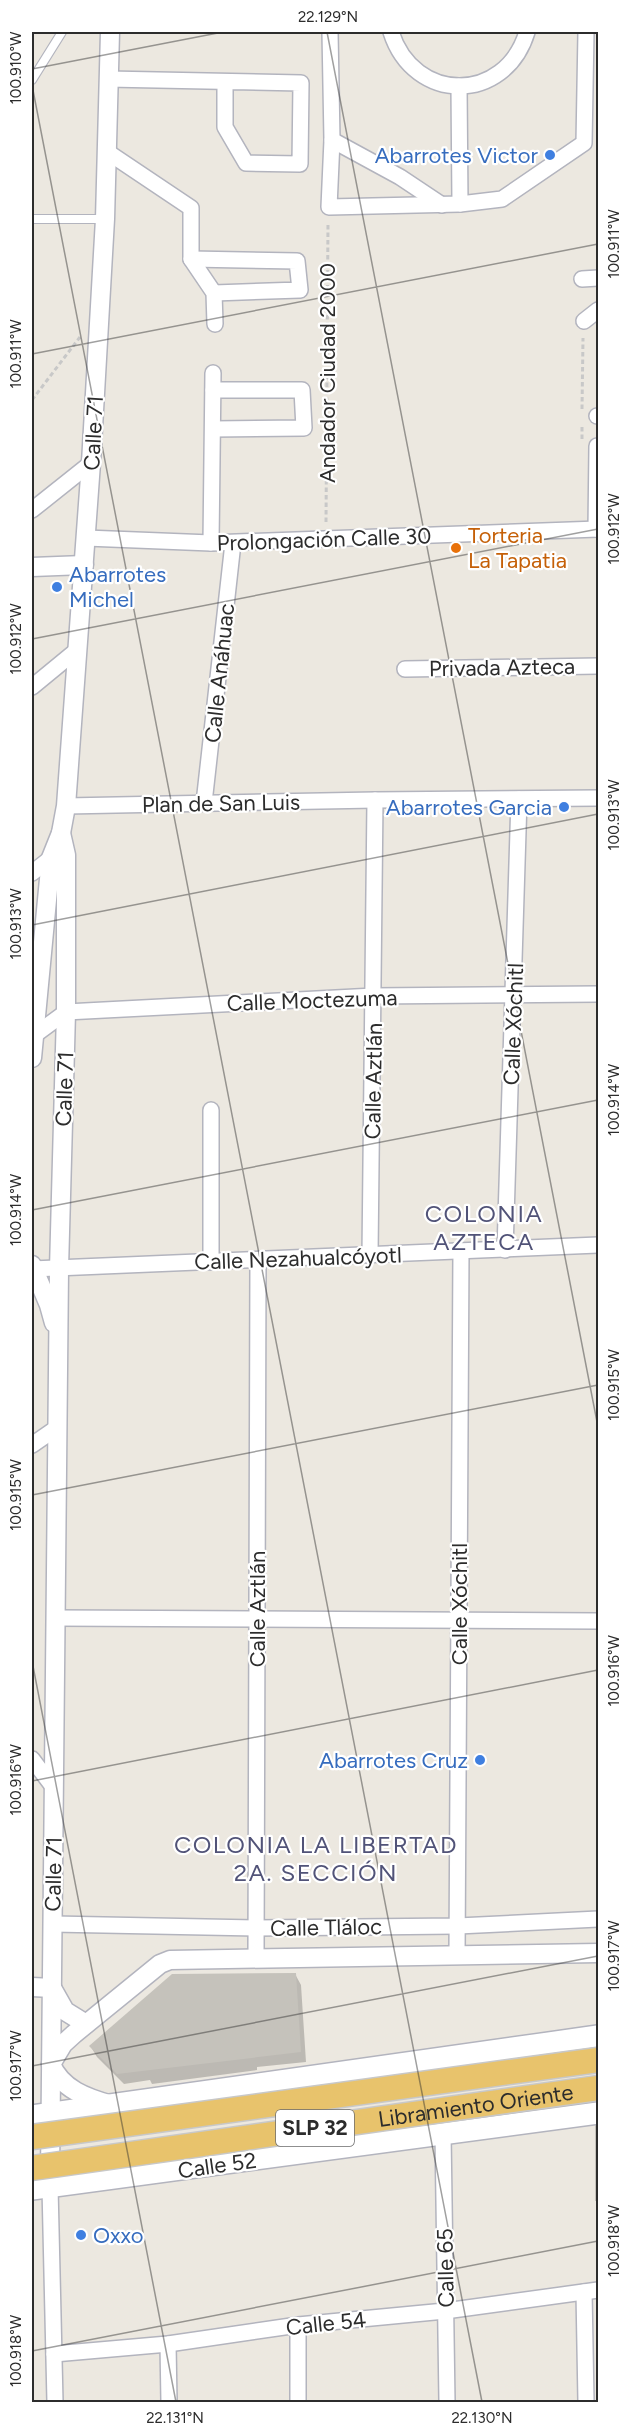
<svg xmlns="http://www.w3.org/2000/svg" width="630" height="2434" font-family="Figtree,sans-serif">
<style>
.shadow{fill:#0003}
.building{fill:#c5c2bb}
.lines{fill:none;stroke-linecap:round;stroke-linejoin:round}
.service-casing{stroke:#b3b4be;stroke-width:10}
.minor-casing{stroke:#b3b4be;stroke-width:18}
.tertiary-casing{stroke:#b3b4be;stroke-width:21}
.secondary-casing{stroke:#b3b4be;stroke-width:24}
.path{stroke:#c8c8c8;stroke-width:3;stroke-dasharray:4.5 3;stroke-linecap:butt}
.service{stroke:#fff;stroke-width:8}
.minor{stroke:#fff;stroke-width:15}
.tertiary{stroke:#fff;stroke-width:18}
.secondary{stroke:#fff;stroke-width:21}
.trunk-bridge-casing{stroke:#c8c8c8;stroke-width:27;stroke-linecap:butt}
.trunk-bridge{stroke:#e8c36c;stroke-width:24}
.ticks{fill:none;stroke:#2c2c2c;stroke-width:1.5;stroke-opacity:0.45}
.shop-dot{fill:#3f7fe0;stroke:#fff;stroke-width:2}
.food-dot{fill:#e8710a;stroke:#fff;stroke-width:2}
.labels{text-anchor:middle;stroke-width:4.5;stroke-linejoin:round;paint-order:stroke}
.shield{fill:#fff;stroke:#6b6b6b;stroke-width:1.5}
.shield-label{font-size:21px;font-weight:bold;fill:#2c2c2c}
.shop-label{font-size:22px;fill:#366cbe;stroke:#fff;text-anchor:end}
.street-label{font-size:22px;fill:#2c2c2c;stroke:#fff}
.food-label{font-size:22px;fill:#c56008;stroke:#fff;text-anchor:start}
.neighbourhood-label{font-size:24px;letter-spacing:1.5px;fill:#515378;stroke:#fff}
.neatline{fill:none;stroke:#2c2c2c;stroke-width:2}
.ticks-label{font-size:15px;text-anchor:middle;fill:#2c2c2c}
</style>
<rect width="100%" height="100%" fill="#ece8e0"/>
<g class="shadow">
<path d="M 295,1974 L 301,1985 L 306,2062 L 257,2067 L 257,2070 L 152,2084 L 150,2080 L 124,2084 L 97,2057 L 91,2047 Z"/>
<path d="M 598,2123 L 598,2204 L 597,2201 L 596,2124 Z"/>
</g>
<g class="building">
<path d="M 296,1973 L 301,2052 L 117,2074 L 89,2046 L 172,1974 Z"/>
<rect x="595" y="2122" width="3" height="79"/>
</g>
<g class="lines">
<defs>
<g id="service">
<path d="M 32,80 L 62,32"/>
<path d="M 32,219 L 105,219"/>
</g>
<g id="minor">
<path d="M 330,32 L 332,140 L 329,207 L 460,204 L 502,199 L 584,143 L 586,32"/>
<path d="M 391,32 C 414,104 505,104 527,32"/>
<path d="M 108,79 L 301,83 L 300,164 L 246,163 L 225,127 L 225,82"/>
<path d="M 459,86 L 460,204"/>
<path d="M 332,140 L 400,177 L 442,205"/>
<path d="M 106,151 L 191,208 L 191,259 L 214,293 L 215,324"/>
<path d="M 191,259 L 297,261 L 300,290 L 214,293"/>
<path d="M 582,279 L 598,278"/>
<path d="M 584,321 L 598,310"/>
<path d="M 597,416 L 598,416"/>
<path d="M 213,429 L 304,428 L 302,390 L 213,390"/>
<path d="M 32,510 L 91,463"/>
<path d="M 596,529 L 597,446"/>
<path d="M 86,538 L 211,543 L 598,529"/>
<path d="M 211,543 L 213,373"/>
<path d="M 405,669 L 598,666"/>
<path d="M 32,687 L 77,650"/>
<path d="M 204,803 L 233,543"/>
<path d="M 66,806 L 375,800 L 598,798"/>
<path d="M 32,873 L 51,858 L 57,857"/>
<path d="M 32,1037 L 66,1012 L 374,996 L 598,994"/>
<path d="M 505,1250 L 519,799"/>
<path d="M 370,1255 L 375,800"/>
<path d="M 211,1262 L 211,1110"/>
<path d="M 32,1269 L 598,1245"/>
<path d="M 32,1445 L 58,1427"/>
<path d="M 56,1618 L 598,1621"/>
<path d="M 32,1759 L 54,1788"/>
<path d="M 53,1924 L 256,1928 L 458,1926 L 598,1919"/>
<path d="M 457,1956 L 461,1251"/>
<path d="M 256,1958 L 258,1260"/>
<path d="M 443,2134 L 447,2402"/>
<path d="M 50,2187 L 55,2402"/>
<path d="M 584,2292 L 586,2402"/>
<path d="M 298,2325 L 298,2402"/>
<path d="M 168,2344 L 169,2402"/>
<path d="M 54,2354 L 168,2344 L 298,2325 L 445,2311 L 598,2290"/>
</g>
<g id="tertiary">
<path d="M 32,567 L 84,565"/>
<path d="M 32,1058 L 51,858 L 61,833 L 66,806 L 91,463 L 105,219 L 110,32"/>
<path d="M 32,1265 L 49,1305 L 54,1323"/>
<path d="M 32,1987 L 52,1988 L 65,2011 L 86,2024"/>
<path d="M 112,2105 C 87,2098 61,2089 51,2064 L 63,2044 L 74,2034 L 160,1964 L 170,1960 L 598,1953"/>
<path d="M 50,2176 L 59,1269 L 66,1012 L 66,855 L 61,833"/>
</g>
<g id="secondary">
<path d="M 32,2116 L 598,2036"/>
<path d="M 32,2189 L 598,2113"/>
</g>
</defs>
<use href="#service" class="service-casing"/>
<use href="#minor" class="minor-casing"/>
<use href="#tertiary" class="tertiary-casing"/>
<use href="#secondary" class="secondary-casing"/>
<g class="path">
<path d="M 32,400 L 80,337"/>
<path d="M 582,409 L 583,338"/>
<path d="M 582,439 L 582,425"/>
<path d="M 326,522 L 328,222"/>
</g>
<use href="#service" class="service"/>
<use href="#minor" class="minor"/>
<use href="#tertiary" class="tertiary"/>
<use href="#secondary" class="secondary"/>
<defs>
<g id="trunk-bridge">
<path d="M 32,2137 L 598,2060"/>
<path id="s1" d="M 32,2168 L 598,2088"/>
</g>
</defs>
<use href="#trunk-bridge" class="trunk-bridge-casing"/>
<use href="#trunk-bridge" class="trunk-bridge"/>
</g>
<path class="ticks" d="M 327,32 L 598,1427M 32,69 L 223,32M 32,85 L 482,2402M 32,354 L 598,244M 32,639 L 598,529M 32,925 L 598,814M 32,1210 L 598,1100M 32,1495 L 598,1385M 32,1661 L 176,2402M 32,1781 L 598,1670M 32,2066 L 598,1956M 32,2351 L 598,2241"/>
<g class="shop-dot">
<circle cx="550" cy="155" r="6"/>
<circle cx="57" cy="587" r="6"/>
<circle cx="564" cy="807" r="6"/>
<circle cx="480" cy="1760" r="6"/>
<circle cx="81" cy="2235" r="6"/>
</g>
<circle class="food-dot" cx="456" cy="548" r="6"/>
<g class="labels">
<rect class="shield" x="276" y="2110" width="78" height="36" rx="4.5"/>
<g class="shield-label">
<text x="315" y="2135">SLP 32</text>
</g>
<g class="shop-label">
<text x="538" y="163">Abarrotes Victor</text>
<text x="69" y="582" text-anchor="start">Abarrotes<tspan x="69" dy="25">Michel</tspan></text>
<text x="552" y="815">Abarrotes Garcia</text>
<text x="468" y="1768">Abarrotes Cruz</text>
<text x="93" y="2243" text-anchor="start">Oxxo</text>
</g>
<g class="street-label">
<text transform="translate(327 373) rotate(-90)" y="8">Andador Ciudad 2000</text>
<text transform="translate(93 433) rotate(-87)" y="8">Calle 71</text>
<text transform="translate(324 539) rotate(-2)" y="8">Prolongación Calle 30</text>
<text transform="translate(502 667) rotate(-1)" y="8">Privada Azteca</text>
<text transform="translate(219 673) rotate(-84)" y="8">Calle Anáhuac</text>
<text transform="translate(221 803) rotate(-1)" y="8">Plan de San Luis</text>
<text transform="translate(312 1000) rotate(-2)" y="8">Calle Moctezuma</text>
<text transform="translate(513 1024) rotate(-88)" y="8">Calle Xóchitl</text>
<text transform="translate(373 1081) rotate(-89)" y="8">Calle Aztlán</text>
<text transform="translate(64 1089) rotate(-88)" y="8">Calle 71</text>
<text transform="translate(298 1258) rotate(-2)" y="8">Calle Nezahualcóyotl</text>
<text transform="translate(459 1604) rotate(-90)" y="8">Calle Xóchitl</text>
<text transform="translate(257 1609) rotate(-90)" y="8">Calle Aztlán</text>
<text transform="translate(53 1874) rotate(-89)" y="8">Calle 71</text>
<text transform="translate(326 1927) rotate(-1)" y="8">Calle Tláloc</text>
<text dy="8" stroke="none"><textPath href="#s1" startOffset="448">Libramiento Oriente</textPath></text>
<text transform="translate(217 2165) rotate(-8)" y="8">Calle 52</text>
<text transform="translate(445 2268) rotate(-91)" y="8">Calle 65</text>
<text transform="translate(326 2323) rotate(-6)" y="8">Calle 54</text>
</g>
<g class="food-label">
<text x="468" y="543">Torteria<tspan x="468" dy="25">La Tapatia</tspan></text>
</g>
<g class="neighbourhood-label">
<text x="484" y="1222">COLONIA<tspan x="484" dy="28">AZTECA</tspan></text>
<text x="316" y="1853">COLONIA LA LIBERTAD<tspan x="316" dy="28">2A. SECCIÓN</tspan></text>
</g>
</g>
<rect width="630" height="2434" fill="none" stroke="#ffffff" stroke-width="66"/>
<rect x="33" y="33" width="564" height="2368" class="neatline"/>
<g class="ticks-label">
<text x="328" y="22">22.129°N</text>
<text transform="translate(16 68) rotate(-90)" y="5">100.910°W</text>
<text transform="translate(614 244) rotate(-90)" y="5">100.911°W</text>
<text transform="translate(16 354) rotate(-90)" y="5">100.911°W</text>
<text transform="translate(614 529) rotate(-90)" y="5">100.912°W</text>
<text transform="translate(16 639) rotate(-90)" y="5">100.912°W</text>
<text transform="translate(614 815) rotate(-90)" y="5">100.913°W</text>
<text transform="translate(16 924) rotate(-90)" y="5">100.913°W</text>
<text transform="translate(614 1100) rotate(-90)" y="5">100.914°W</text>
<text transform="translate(16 1210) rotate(-90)" y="5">100.914°W</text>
<text transform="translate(614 1385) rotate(-90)" y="5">100.915°W</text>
<text transform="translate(16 1495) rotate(-90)" y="5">100.915°W</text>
<text transform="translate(614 1671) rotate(-90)" y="5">100.916°W</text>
<text transform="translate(16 1780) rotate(-90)" y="5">100.916°W</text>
<text transform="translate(614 1956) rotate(-90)" y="5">100.917°W</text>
<text transform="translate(16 2066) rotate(-90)" y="5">100.917°W</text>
<text transform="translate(614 2241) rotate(-90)" y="5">100.918°W</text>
<text transform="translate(16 2351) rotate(-90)" y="5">100.918°W</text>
<text x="175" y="2423">22.131°N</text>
<text x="482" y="2423">22.130°N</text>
</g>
</svg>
